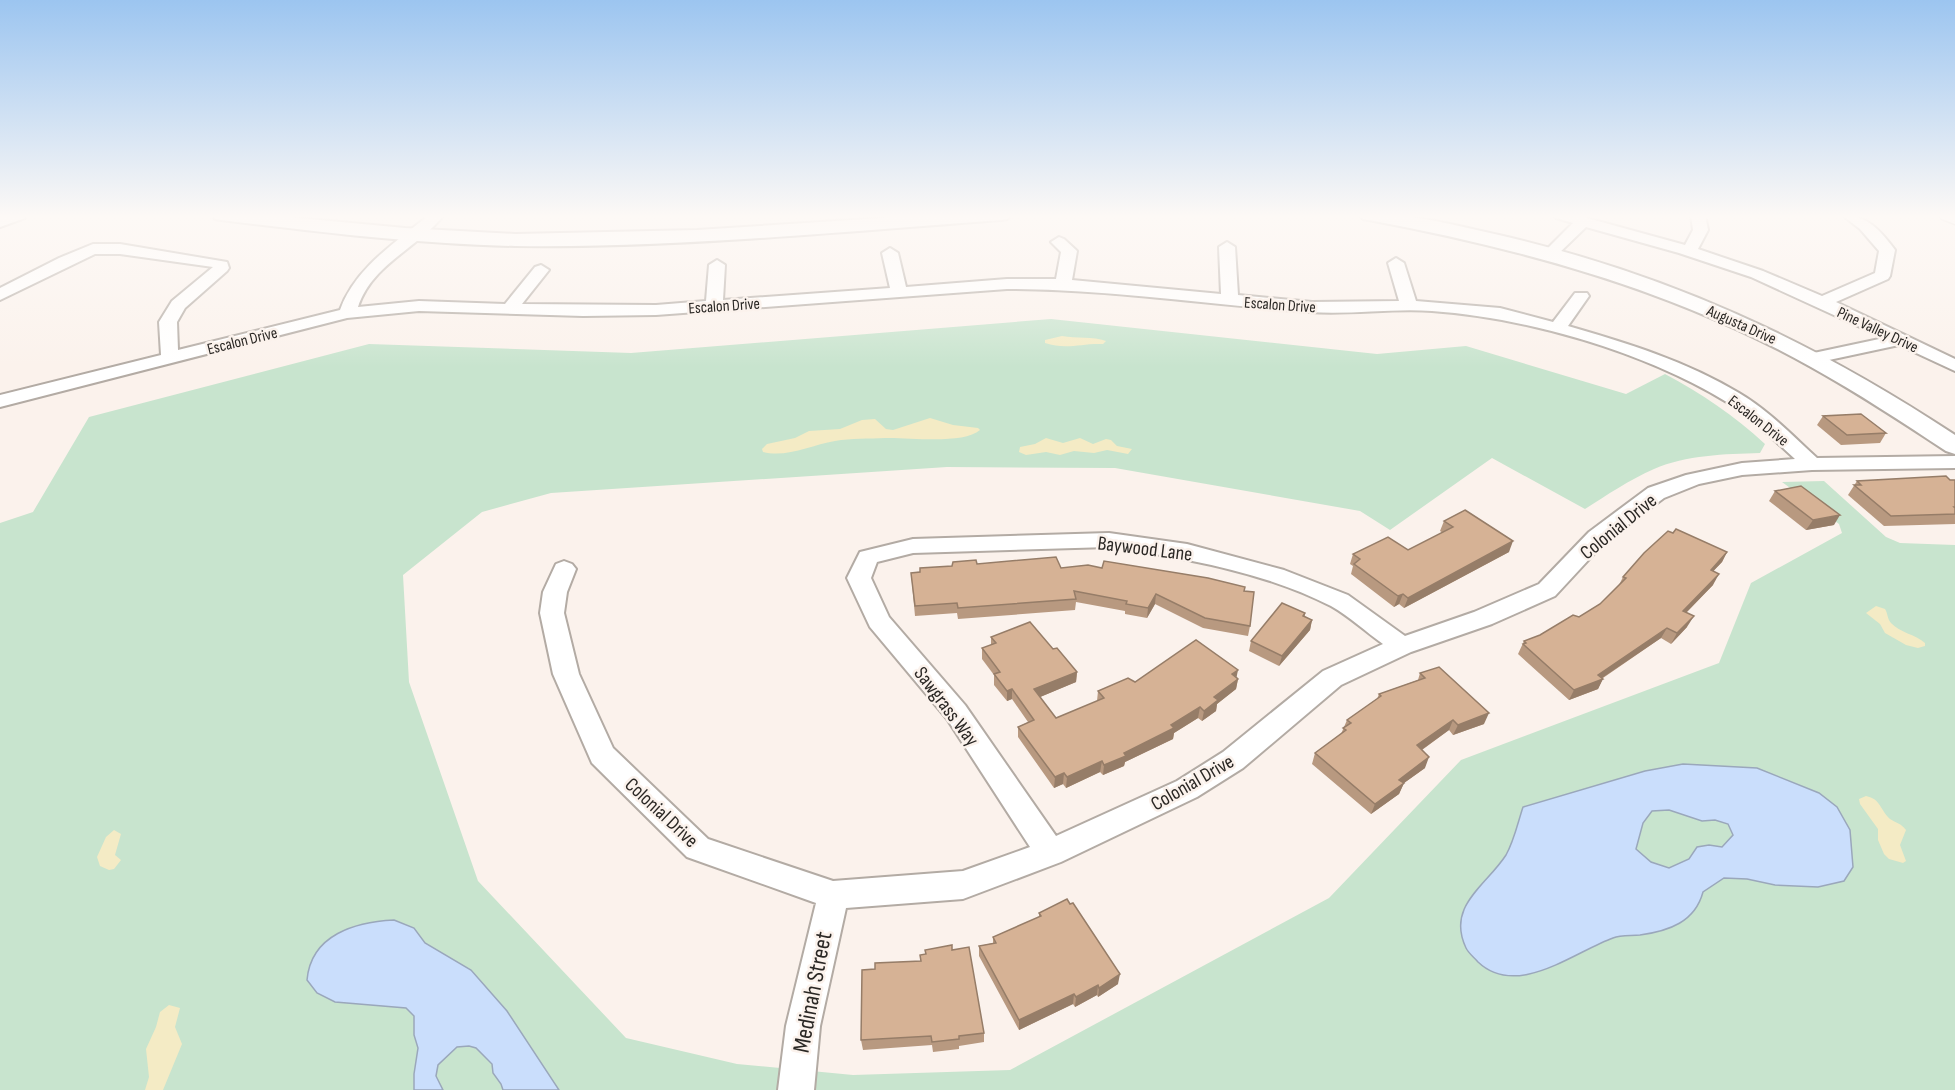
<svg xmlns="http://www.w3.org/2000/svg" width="1955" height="1090" font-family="'Sofia Sans Condensed',sans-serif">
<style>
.green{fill:#c8e4ce}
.sand{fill:#f4ebc5}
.water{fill:#cadefc;stroke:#9aa7bb;stroke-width:1.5;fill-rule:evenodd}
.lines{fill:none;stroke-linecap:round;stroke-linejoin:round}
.minor-casing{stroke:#b3aba4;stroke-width:4}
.tertiary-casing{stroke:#b3aba4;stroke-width:4}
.primary-casing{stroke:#b3aba4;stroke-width:3}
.minor{fill:#fff;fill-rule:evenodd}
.tertiary{fill:#fff;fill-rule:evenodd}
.primary{fill:#fff;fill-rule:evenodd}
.wall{fill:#b89980}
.shaded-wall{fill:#967d68}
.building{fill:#d6b295;stroke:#967d68;stroke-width:1.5}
.labels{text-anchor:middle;stroke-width:5;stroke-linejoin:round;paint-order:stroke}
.far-street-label{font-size:16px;fill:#2a2724;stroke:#fbf2ec}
.street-label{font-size:20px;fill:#2a2724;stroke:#fbf2ec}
.near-street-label{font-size:24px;fill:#2a2724;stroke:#fbf2ec}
</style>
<rect width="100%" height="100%" fill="#fbf2ec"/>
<path class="green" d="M 1051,319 L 1377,354 L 1466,346 L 1626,394 L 1665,374 C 1702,394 1734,415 1765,444 L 1760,453 C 1725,454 1686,455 1654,469 C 1629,480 1607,495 1585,509 L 1492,458 L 1390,530 L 1360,511 L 1115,468 L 947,467 L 551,493 L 482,512 L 403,575 L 409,682 L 478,881 L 626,1038 L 737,1064 L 853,1075 L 1010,1070 L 1329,898 L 1461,760 L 1719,663 L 1751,583 L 1842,533 L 1839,524 L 1782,482 L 1824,481 L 1886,537 L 1900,543 L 1955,545 L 1955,1090 L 0,1090 L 0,523 L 33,512 L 89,417 L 369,344 L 631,353 Z"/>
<g class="sand">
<path d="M 1062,336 C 1076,339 1093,336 1106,341 L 1103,344 C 1081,343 1067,350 1045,343 L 1045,340 Z"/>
<path d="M 930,418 L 953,425 L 978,428 L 980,430 C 963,445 908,437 885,438 C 869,439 851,438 835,441 C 811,445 787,458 763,452 L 762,449 L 767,444 L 795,438 L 809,431 L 840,429 L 862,420 L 875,419 L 886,429 L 893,430 Z"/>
<path d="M 1046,438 L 1063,443 L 1080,438 L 1093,444 L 1106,439 L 1111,440 L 1117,446 L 1132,449 L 1128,454 L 1107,450 L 1094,453 L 1074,451 L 1060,455 L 1046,452 L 1026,455 L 1019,452 L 1020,447 L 1035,444 Z"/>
<path d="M 1876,606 L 1885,609 C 1888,614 1887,618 1891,623 C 1900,633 1915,634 1925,643 L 1925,646 L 1918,648 L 1906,645 L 1885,633 L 1880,624 L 1866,613 Z"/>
<path d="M 1866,796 C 1881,799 1880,810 1890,819 C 1896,823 1901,823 1906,830 L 1900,845 L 1906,861 L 1903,863 L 1889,859 L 1884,854 L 1878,840 L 1878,829 L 1860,804 L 1859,799 Z"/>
<path d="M 114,830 L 121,834 L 115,855 L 121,860 L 114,869 L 109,870 L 100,866 L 97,857 L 106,837 Z"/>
<path d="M 169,1005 L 180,1008 L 175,1027 L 182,1044 L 163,1090 L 145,1090 L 149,1077 L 146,1049 L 156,1027 L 160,1012 Z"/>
</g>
<g class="water">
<path d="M 1683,764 L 1757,768 L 1819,793 L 1837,807 L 1850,830 L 1853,867 L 1844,881 L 1818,887 L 1775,885 L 1747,879 L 1724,878 L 1703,892 C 1695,922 1669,931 1640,935 C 1631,936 1621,935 1613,938 C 1574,952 1517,999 1478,962 C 1474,957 1469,954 1466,948 C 1446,906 1486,886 1506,855 C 1514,841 1518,822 1523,807 L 1645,771 ZM 1669,810 L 1702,821 L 1715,820 L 1728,824 L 1733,835 L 1722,847 L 1709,845 L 1697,847 L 1689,859 L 1669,868 L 1651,862 L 1636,849 L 1643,823 L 1652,811 Z"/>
<path d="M 394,920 L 414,928 L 425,943 L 471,970 L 507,1011 L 559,1090 L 503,1090 L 501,1084 L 493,1073 L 492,1064 L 476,1048 L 469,1046 L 457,1047 L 438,1065 L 436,1076 L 443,1090 L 414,1090 L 414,1074 L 418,1048 L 414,1035 L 414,1016 L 406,1008 L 335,1002 L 317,993 L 307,980 C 311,934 356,922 394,920 Z"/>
</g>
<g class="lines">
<defs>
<g id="minor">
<path d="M 8,215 L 27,215 L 25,218 L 0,227 L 0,218 Z"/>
<path d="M 429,215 L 444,215 C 418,248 372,264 358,307 L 419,301 L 505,304 L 535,267 L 541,265 L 549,270 L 522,304 L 656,305 L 706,301 L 709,265 L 717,260 L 725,265 L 723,300 L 890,288 L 882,253 L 890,248 L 898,253 L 906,287 L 1007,279 L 1056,279 L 1061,252 L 1051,242 L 1059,237 L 1064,239 L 1077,251 L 1072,280 L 1221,294 L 1219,247 L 1227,242 L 1235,247 L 1238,295 L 1312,302 L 1399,301 L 1388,263 L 1396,258 L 1404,263 L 1416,301 L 1500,308 L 1553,322 L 1575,293 L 1587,293 L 1589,296 L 1568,326 C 1627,343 1686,361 1739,393 C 1768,410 1793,436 1817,458 L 1955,456 L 1955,468 L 1812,470 L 1742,475 L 1699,484 L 1664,498 L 1605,542 L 1555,596 L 1492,624 L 1411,652 L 1341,685 L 1243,768 L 1197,797 L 1061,862 L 963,899 L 846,908 L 820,1026 L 814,1090 L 778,1090 L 786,1026 L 816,903 L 687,857 L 592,763 L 553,674 L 540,613 L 543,592 L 556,564 L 564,561 L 572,564 L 576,569 L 567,592 L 564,613 L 579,674 L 613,748 L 708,839 L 833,881 L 963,871 L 1030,847 L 947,719 L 870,627 L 847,578 L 860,552 L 913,539 L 1109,533 L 1187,544 L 1284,570 L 1348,595 L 1405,636 L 1474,612 L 1539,584 L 1589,532 L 1648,488 L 1686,475 L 1742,463 L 1795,459 C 1773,439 1750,416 1725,401 C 1642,351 1528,318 1432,311 C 1392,308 1350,315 1310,312 C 1209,305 1109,289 1007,289 L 656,315 L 583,316 L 419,311 L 347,318 L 0,407 L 0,395 L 161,355 L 159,322 L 172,301 L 213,267 L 120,254 L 95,254 L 0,300 L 0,288 L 59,258 L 93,244 L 120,244 L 227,262 L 229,268 L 227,271 L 185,308 L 177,322 L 178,350 L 340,310 C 355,268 396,242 429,215 ZM 1109,547 C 1184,558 1262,571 1331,606 C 1349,616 1366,632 1383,644 L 1323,671 L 1223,752 L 1177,781 L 1056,836 L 965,705 L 889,617 L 871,578 L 877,562 L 913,553 Z"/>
<path d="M 1554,215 L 1576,215 L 1685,245 L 1693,230 L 1691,215 L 1705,215 L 1708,230 L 1698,249 L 1763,271 L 1822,296 L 1875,273 L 1879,251 L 1860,229 L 1842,215 C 1866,214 1881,231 1895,250 L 1890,276 L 1888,279 L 1836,302 L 1955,359 L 1955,371 L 1899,345 L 1815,363 L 1809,362 L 1806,358 L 1809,354 L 1884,338 L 1751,277 L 1679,253 L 1586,227 L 1556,256 L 1546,256 L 1543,253 L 1573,223 L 1556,218 Z"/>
</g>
<g id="tertiary">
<path d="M 212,215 L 267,215 L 405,228 L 515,234 L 697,230 L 928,215 L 1010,215 L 1007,219 L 1001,220 C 839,232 677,248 515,246 C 417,244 319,232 221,220 L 215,219 Z"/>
<path d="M 1360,215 C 1407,212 1453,225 1499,235 C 1668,274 1811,340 1955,435 L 1955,454 L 1946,451 C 1902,422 1858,393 1811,367 C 1674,290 1523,249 1369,220 L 1363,219 Z"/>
</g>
<path id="primary" d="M 1938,215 L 1955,215 L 1955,224 L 1942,219 Z"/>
</defs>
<use href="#minor" class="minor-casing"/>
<use href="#tertiary" class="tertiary-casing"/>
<use href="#primary" class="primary-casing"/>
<use href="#minor" class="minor"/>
<use href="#tertiary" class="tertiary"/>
<use href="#primary" class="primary"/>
</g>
<g class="wall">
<path d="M 1823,416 L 1886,433 L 1880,443 L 1841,445 L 1817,425 Z"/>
<path d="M 1955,480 L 1955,524 L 1884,526 L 1848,495 L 1857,481 Z"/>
<path d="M 1775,491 L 1834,525 L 1806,530 L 1769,501 Z"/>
<path d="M 1444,521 L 1509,552 L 1404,608 L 1399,604 L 1394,607 L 1351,574 L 1353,566 L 1350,564 L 1353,554 L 1408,550 L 1443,533 L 1440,531 Z"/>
<path d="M 1673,533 L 1727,552 L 1722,562 L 1713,571 L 1713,585 L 1686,613 L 1687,627 L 1671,644 L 1661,638 L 1603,678 L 1598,689 L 1569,700 L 1518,654 L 1524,641 L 1540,635 L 1579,617 L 1600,604 L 1619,585 L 1623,577 Z"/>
<path d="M 977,564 L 1061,568 L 1244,591 L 1250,626 L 1248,636 L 1203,628 L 1155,604 L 1147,618 L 1125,614 L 1125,611 L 1076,602 L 1075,610 L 958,619 L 957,613 L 915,616 L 911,573 L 952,566 Z"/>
<path d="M 1305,613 L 1305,616 L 1312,620 L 1310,630 L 1279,666 L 1249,651 L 1251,641 Z"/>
<path d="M 991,637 L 1053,649 L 1077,672 L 1076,682 L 1040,697 L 1056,718 L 1097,701 L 1098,691 L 1135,682 L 1237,677 L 1238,679 L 1236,689 L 1217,704 L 1216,711 L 1202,721 L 1198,718 L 1174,733 L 1173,739 L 1125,762 L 1124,766 L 1103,775 L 1100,772 L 1066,788 L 1063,784 L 1054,788 L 1018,737 L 1018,727 L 1028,722 L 1012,699 L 1007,701 L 994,685 L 994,675 L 982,659 L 982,648 L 991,645 Z"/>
<path d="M 1420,673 L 1484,724 L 1453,735 L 1449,730 L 1422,750 L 1425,768 L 1404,783 L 1399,794 L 1371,814 L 1312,764 L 1315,753 L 1341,734 L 1347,720 L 1377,699 L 1379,694 L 1418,680 Z"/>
<path d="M 1039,913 L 1118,984 L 1098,997 L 1097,995 L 1075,1007 L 1073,1004 L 1019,1030 L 979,956 L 979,946 L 993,943 L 993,937 L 1039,917 Z"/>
<path d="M 952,950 L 984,1033 L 984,1042 L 959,1046 L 959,1049 L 933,1052 L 932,1045 L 863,1050 L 861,1040 L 875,969 L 921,961 Z"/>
</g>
<g class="shaded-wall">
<path d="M 1840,515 L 1834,525 L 1806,530 L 1813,520 Z"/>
<path d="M 1513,541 L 1509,552 L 1404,608 L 1408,598 Z"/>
<path d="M 1727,552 L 1722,562 L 1705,580 L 1711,570 Z"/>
<path d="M 1719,574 L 1713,585 L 1677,622 L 1683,611 Z"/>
<path d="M 1156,594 L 1155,604 L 1147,618 L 1148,608 Z"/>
<path d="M 1403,594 L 1399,604 L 1394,607 L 1398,596 Z"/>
<path d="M 1694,616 L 1687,627 L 1671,644 L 1677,633 Z"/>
<path d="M 1312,620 L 1310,630 L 1279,666 L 1282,656 Z"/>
<path d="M 1667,628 L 1661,638 L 1599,680 L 1603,679 L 1598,689 L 1569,700 L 1574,690 L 1598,675 Z"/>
<path d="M 1238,670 L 1236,680 L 1232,674 Z"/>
<path d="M 1077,672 L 1076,682 L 1033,700 L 1034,689 Z"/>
<path d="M 1238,679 L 1236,689 L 1217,704 L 1216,711 L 1202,721 L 1204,711 L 1214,697 Z"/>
<path d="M 1012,689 L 1012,699 L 1007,701 L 1007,691 Z"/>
<path d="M 1200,707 L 1198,718 L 1174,733 L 1173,739 L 1125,762 L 1124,766 L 1103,775 L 1104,765 Z"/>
<path d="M 1489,713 L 1484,724 L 1453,735 L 1458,725 Z"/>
<path d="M 1453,720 L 1449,730 L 1413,756 L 1417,745 Z"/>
<path d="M 1429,757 L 1425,768 L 1404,783 L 1399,794 L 1371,814 L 1375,804 L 1399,780 Z"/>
<path d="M 1102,761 L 1100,772 L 1066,788 L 1067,777 Z"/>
<path d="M 1064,773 L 1063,784 L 1054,788 L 1055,777 Z"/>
<path d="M 1120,974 L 1118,984 L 1098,997 L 1099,988 Z"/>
<path d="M 1098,985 L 1097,995 L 1075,1007 L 1076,997 Z"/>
<path d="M 1074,994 L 1073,1004 L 1019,1030 L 1019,1020 Z"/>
</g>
<g class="building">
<path d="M 1861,414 L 1886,433 L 1847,435 L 1823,416 Z"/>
<path d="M 1946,476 L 1950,480 L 1955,480 L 1955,507 L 1954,507 L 1955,508 L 1955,514 L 1891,516 L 1854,485 L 1861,485 L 1857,481 Z"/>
<path d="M 1801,486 L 1840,515 L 1813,520 L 1775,491 Z"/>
<path d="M 1465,510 L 1513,541 L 1408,598 L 1403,594 L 1398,596 L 1354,564 L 1360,559 L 1353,554 L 1388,537 L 1408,550 L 1453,527 L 1444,521 Z"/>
<path d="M 1676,529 L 1727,552 L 1711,570 L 1719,574 L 1683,611 L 1694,616 L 1677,633 L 1667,628 L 1598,675 L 1603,679 L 1574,690 L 1523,644 L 1526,643 L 1524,641 L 1540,635 L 1573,615 L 1579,617 L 1600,604 L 1626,578 L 1623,577 L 1644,553 L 1668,531 L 1673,533 Z"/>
<path d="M 1056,557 L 1061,568 L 1088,565 L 1102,568 L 1104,561 L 1208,578 L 1245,587 L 1244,591 L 1254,592 L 1250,626 L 1205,618 L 1156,594 L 1148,608 L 1126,604 L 1127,601 L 1074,591 L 1076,599 L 958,608 L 957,603 L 915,606 L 911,573 L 920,572 L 920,568 L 952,566 L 953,562 L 976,560 L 977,564 Z"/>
<path d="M 1282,603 L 1305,613 L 1303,616 L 1312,620 L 1282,656 L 1251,641 Z"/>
<path d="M 1030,622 L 1053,649 L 1057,648 L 1077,672 L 1034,689 L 1056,718 L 1104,698 L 1098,691 L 1128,678 L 1135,682 L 1196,640 L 1238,670 L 1232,674 L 1238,679 L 1214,697 L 1218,700 L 1204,711 L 1200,707 L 1171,725 L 1174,728 L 1124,753 L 1126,756 L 1104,765 L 1102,761 L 1067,777 L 1064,773 L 1055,777 L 1018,727 L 1034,720 L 1012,689 L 1007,691 L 994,674 L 1000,672 L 982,648 L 996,643 L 991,637 Z"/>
<path d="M 1439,667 L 1489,713 L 1458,725 L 1453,720 L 1417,745 L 1429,757 L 1399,780 L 1404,783 L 1375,804 L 1315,753 L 1346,730 L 1343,728 L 1351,723 L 1347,720 L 1381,696 L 1379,694 L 1425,678 L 1420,673 Z"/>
<path d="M 1067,899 L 1070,904 L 1073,903 L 1120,974 L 1099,988 L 1098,985 L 1076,997 L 1074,994 L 1019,1020 L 979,946 L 996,943 L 993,937 L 1041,916 L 1039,913 Z"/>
<path d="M 952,945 L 952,950 L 969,947 L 984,1033 L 959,1036 L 959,1039 L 932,1042 L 931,1036 L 861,1040 L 862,970 L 875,969 L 875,963 L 921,961 L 920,955 L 926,954 L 925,950 Z"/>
</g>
<linearGradient id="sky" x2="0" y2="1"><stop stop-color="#9cc5f0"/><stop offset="0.59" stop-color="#fdf9f6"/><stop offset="1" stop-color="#fdf9f6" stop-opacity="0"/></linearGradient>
<rect width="1955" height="367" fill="url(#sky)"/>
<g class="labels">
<g class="far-street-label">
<text transform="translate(1280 304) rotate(4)" y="6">Escalon Drive</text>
<text transform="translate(724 305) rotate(-4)" y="6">Escalon Drive</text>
<text transform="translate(1742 324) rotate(24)" y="6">Augusta Drive</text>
<text transform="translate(1878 329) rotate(25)" y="6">Pine Valley Drive</text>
<text transform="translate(242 340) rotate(-14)" y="6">Escalon Drive</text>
<text transform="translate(1759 420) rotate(38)" y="6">Escalon Drive</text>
</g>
<g class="street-label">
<text transform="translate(1618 526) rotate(-39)" y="7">Colonial Drive</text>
<text transform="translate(1145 548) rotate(7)" y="7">Baywood Lane</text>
<text transform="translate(947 706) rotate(53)" y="7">Sawgrass Way</text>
<text transform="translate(1192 782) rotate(-30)" y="7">Colonial Drive</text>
<text transform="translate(662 812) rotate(43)" y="7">Colonial Drive</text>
</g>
<g class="near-street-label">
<text transform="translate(812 992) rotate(-79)" y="8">Medinah Street</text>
</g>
</g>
</svg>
